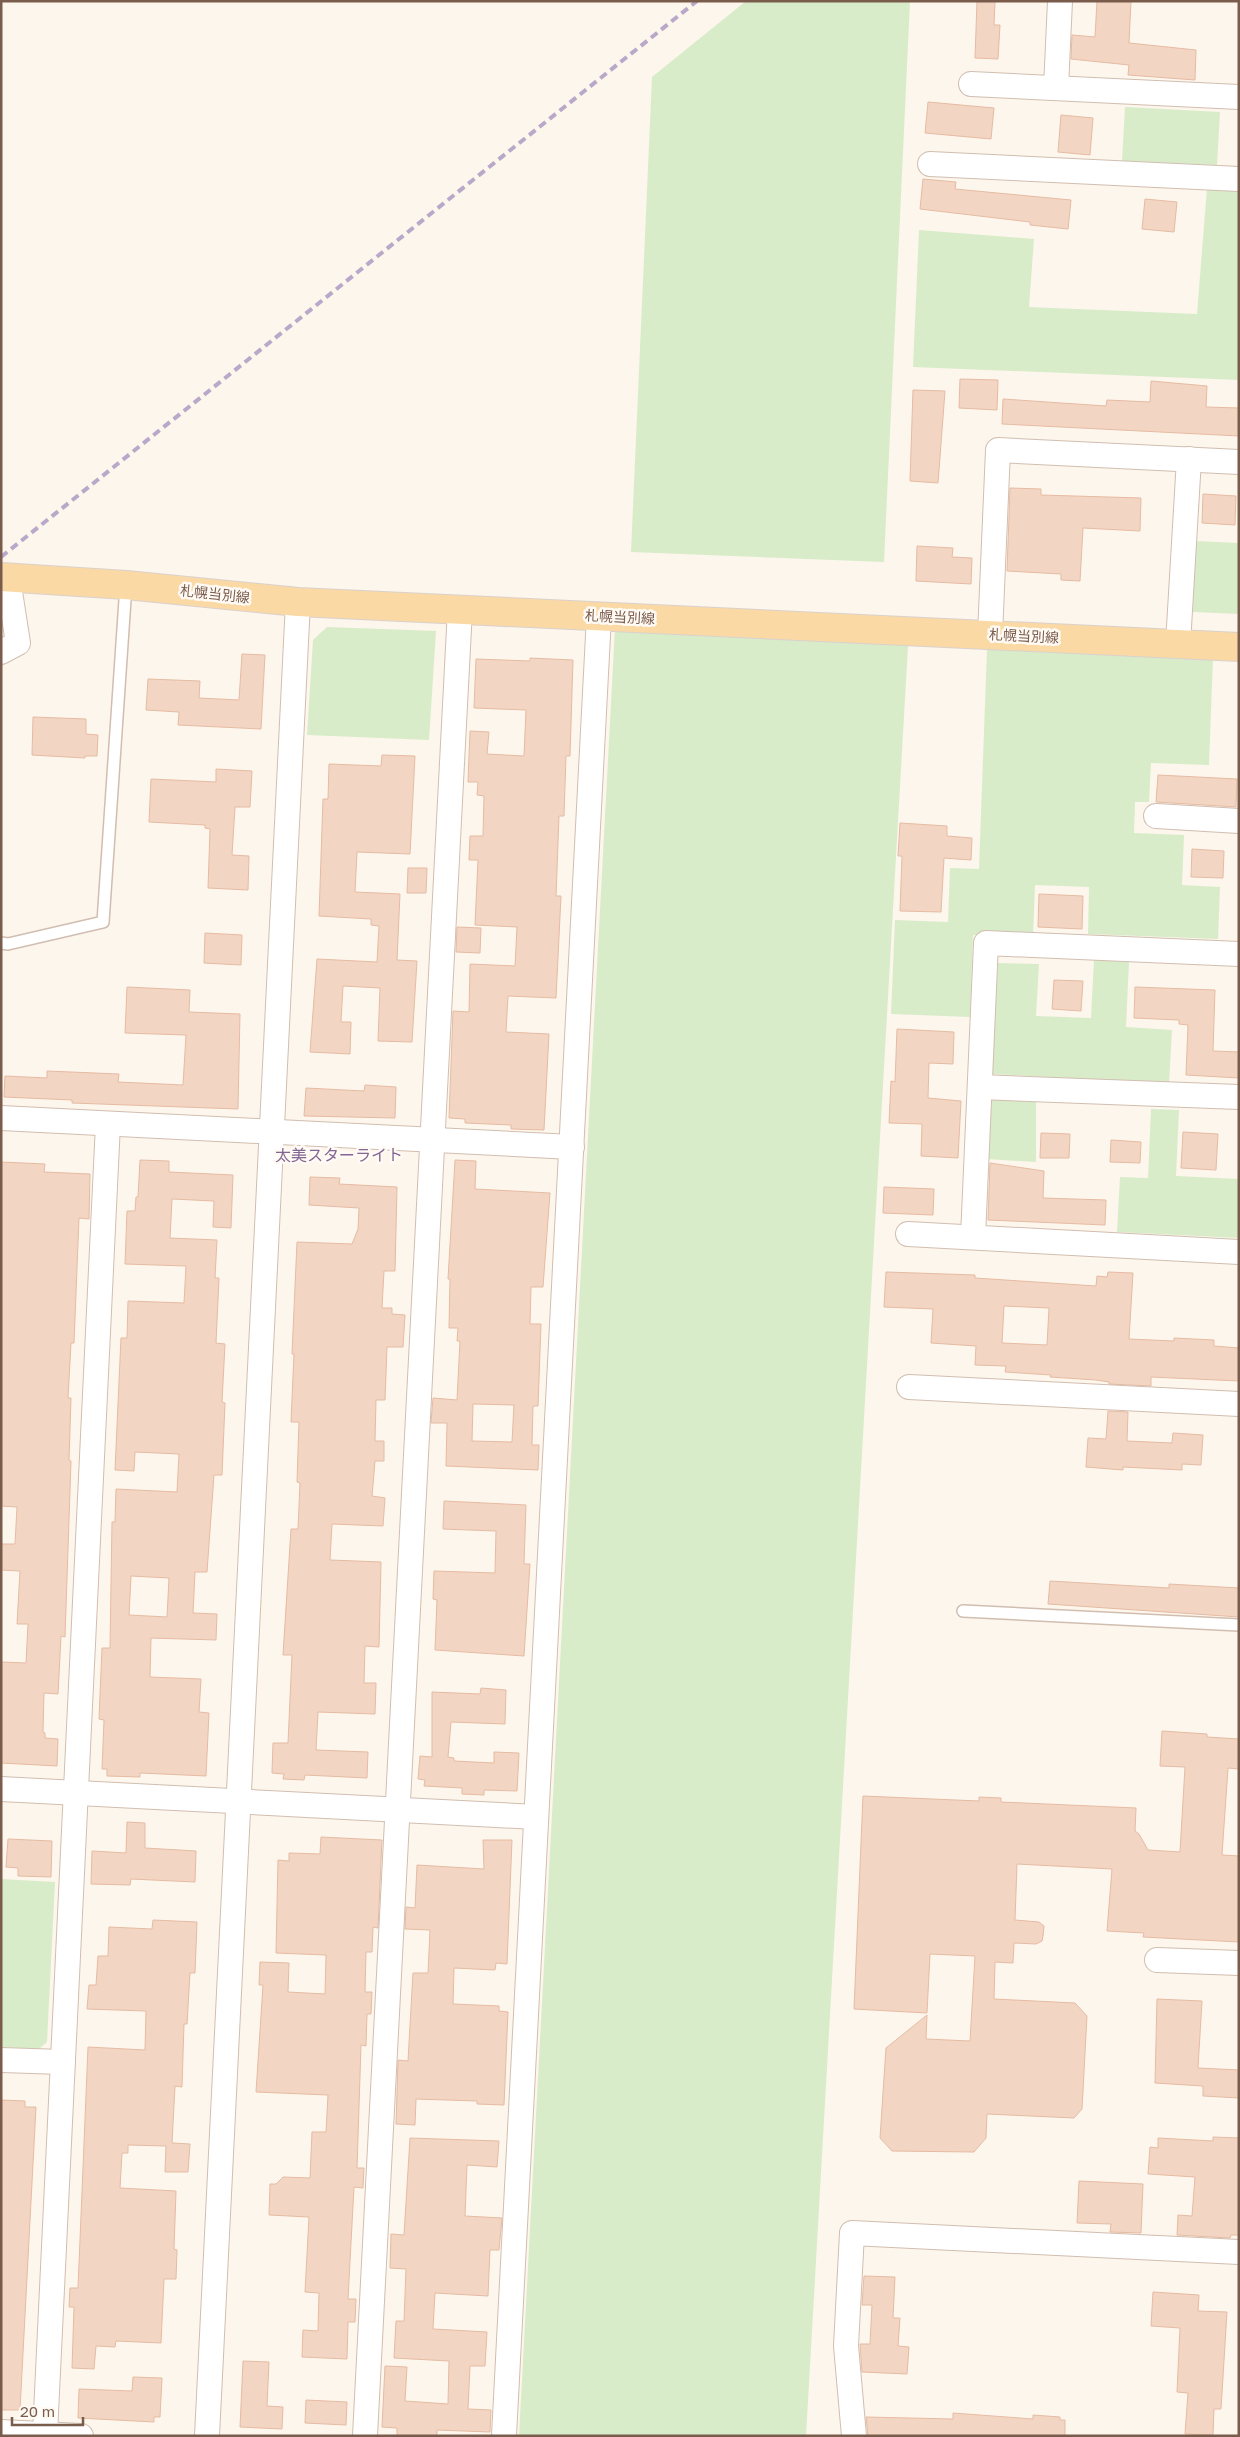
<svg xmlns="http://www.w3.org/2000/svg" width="1240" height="2437" font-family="'Golos Text','Noto Sans JP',sans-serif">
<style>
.green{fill:#d8ecc9}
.building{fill:#f3d5c3;stroke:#e6bba3;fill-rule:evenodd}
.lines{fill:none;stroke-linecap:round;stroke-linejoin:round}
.service-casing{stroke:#d1beb0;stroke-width:14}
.minor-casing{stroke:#d1beb0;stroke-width:26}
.primary-casing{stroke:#dad1cd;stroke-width:30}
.service{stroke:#fff;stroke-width:11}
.minor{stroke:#fff;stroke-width:24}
.primary{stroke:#fbd9a5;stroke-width:28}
.rail{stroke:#b9a8c9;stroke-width:4;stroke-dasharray:8 5;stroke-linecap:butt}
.labels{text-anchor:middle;stroke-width:5;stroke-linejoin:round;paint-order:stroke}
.street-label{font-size:14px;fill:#7a5c4d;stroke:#fffaf3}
.quarter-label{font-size:16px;fill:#846695;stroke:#fffaf3}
</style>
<rect width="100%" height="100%" fill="#fdf6ec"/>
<g class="green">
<path d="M 746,1 L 910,1 L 884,562 L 631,552 L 652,77 Z"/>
<path d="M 1125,107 L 1220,112 L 1217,165 L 1122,161 Z"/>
<path d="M 1207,188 L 1239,190 L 1239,380 L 913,367 L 919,230 L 1034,239 L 1029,307 L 1197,314 Z"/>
<path d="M 1195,541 L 1239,543 L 1239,614 L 1193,612 Z"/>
<path d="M 327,627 L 436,631 L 429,740 L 307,735 L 313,640 Z"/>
<path d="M 615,628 L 908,646 L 806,2436 L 519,2436 Z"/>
<path d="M 987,649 L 1213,658 L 1209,765 L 1151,763 L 1149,802 L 1135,802 L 1134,833 L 1184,835 L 1182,885 L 1220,887 L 1218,939 L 1088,934 L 1089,887 L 1035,885 L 1033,937 L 973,935 L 970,1017 L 891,1014 L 895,920 L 948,922 L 950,868 L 979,869 Z"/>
<path d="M 1094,960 L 1129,962 L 1126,1027 L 1172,1030 L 1169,1083 L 992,1074 L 998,963 L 1039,964 L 1036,1016 L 1091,1018 Z"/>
<path d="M 992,1098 L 1036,1102 L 1036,1162 L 987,1159 Z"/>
<path d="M 1151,1109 L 1179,1110 L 1176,1176 L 1239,1179 L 1239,1238 L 1117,1232 L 1120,1177 L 1148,1178 Z"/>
<path d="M 1,1879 L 55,1882 L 47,2042 L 39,2049 L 1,2047 Z"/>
</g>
<g class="building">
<path d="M 977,1 L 995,1 L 994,25 L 1000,25 L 998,59 L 975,58 Z"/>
<path d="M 1097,1 L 1131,1 L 1129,43 L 1196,50 L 1195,80 L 1128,75 L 1129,65 L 1071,59 L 1072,35 L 1095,37 Z"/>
<path d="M 928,102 L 994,108 L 991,139 L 925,133 Z"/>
<path d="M 1061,115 L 1093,118 L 1090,155 L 1058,152 Z"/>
<path d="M 923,179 L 956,182 L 955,189 L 1071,200 L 1068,229 L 1030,225 L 1030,222 L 920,209 Z"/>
<path d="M 1145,199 L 1177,202 L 1174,232 L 1142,229 Z"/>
<path d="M 960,379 L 998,380 L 997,410 L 959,408 Z"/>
<path d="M 1151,381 L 1207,386 L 1206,407 L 1239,408 L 1239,436 L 1002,424 L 1003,399 L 1106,406 L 1107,400 L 1150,402 Z"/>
<path d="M 913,390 L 945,391 L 938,483 L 910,481 Z"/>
<path d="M 1010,488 L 1041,489 L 1041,495 L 1141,498 L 1140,531 L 1083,528 L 1080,581 L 1061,580 L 1061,574 L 1007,571 Z"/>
<path d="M 1203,494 L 1236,496 L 1235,525 L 1202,523 Z"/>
<path d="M 917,546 L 953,548 L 952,557 L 972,558 L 971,584 L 916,581 Z"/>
<path d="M 242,654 L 265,655 L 261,729 L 178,725 L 179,712 L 146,710 L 148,679 L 200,681 L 199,698 L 239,700 Z"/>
<path d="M 530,658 L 573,660 L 570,756 L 566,756 L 564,816 L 559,816 L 556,896 L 561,896 L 556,998 L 508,996 L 506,1032 L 549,1034 L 544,1130 L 511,1129 L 511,1125 L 465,1123 L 465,1119 L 449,1118 L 453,1011 L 469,1012 L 470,964 L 515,966 L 517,927 L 475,925 L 478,860 L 469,860 L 470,836 L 483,836 L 484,796 L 477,795 L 478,782 L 468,782 L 470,731 L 489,732 L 487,754 L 524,756 L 526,710 L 474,708 L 476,659 L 530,661 Z"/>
<path d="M 33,717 L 86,719 L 86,734 L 98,735 L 97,756 L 85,756 L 85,758 L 32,755 Z"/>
<path d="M 382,755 L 415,756 L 410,854 L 357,852 L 355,892 L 400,894 L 397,960 L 417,961 L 412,1042 L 378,1041 L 380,988 L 343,986 L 341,1022 L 351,1022 L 350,1054 L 310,1052 L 317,959 L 377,962 L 379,926 L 371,925 L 371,919 L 319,916 L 323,799 L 328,799 L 329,764 L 381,766 Z"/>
<path d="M 216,769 L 252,771 L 250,807 L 235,807 L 232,855 L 249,856 L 248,890 L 208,888 L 210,829 L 205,828 L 205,825 L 149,822 L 151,779 L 216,782 Z"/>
<path d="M 1158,775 L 1237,779 L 1236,807 L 1156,802 Z"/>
<path d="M 900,823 L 947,826 L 947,836 L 972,838 L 971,860 L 944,858 L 941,912 L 900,911 L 902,856 L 898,856 Z"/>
<path d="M 1192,849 L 1224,851 L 1223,878 L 1191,877 Z"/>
<path d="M 408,868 L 427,868 L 426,893 L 407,893 Z"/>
<path d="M 1039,894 L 1083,896 L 1082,929 L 1038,927 Z"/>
<path d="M 457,927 L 481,928 L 480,953 L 456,952 Z"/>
<path d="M 205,933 L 242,935 L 241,965 L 204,963 Z"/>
<path d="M 1054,980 L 1083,981 L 1081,1011 L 1052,1009 Z"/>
<path d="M 127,987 L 190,990 L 189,1012 L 240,1014 L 238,1109 L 72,1103 L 72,1100 L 4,1097 L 5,1076 L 47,1078 L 47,1071 L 119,1074 L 118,1082 L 183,1085 L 186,1035 L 125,1033 Z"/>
<path d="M 1135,987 L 1215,990 L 1213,1051 L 1239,1052 L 1239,1078 L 1186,1075 L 1188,1025 L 1179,1024 L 1179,1020 L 1134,1018 Z"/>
<path d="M 897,1029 L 954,1032 L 953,1064 L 929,1063 L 928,1098 L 961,1101 L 958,1158 L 921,1156 L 922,1124 L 889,1123 L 891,1081 L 895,1082 Z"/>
<path d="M 365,1085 L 396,1087 L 395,1118 L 304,1116 L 306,1088 L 364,1091 Z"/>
<path d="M 1183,1132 L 1218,1134 L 1216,1170 L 1181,1168 Z"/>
<path d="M 1041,1133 L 1070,1134 L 1069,1158 L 1040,1158 Z"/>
<path d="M 1111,1140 L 1141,1142 L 1140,1163 L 1110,1162 Z"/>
<path d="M 140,1160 L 169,1161 L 169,1172 L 233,1175 L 231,1228 L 213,1227 L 214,1201 L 172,1199 L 170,1238 L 217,1240 L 215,1278 L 219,1278 L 216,1343 L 225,1344 L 222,1402 L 225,1403 L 222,1475 L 214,1475 L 207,1572 L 195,1572 L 193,1613 L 217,1614 L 216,1640 L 151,1638 L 150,1677 L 201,1679 L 199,1712 L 209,1713 L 206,1776 L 140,1773 L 140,1777 L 107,1776 L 107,1769 L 102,1769 L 104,1720 L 99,1719 L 102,1648 L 110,1648 L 112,1522 L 115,1522 L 116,1489 L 177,1492 L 179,1454 L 135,1452 L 134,1471 L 115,1470 L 121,1338 L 127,1338 L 128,1301 L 184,1303 L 186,1266 L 125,1264 L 127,1211 L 135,1211 L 136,1197 L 138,1197 ZM 131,1576 L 169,1578 L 167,1617 L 129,1615 Z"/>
<path d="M 455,1160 L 476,1161 L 475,1189 L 550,1193 L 543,1287 L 531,1287 L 530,1324 L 541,1324 L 538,1406 L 533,1406 L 532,1445 L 539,1445 L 538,1470 L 446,1466 L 447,1423 L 431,1423 L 433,1398 L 457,1400 L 460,1341 L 457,1341 L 458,1328 L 449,1328 L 450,1279 L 448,1279 ZM 473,1404 L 514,1405 L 512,1442 L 472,1441 Z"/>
<path d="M 1,1162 L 45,1164 L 44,1172 L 90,1174 L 89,1219 L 79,1218 L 74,1343 L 71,1343 L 68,1398 L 71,1398 L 69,1460 L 71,1461 L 65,1637 L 61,1636 L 58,1694 L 44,1693 L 43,1732 L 45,1733 L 45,1738 L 58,1739 L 57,1766 L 1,1763 L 1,1662 L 26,1663 L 28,1624 L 17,1624 L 20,1571 L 1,1570 L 1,1544 L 15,1544 L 17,1507 L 1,1506 Z"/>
<path d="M 990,1163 L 1044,1171 L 1043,1198 L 1106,1200 L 1105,1225 L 988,1220 Z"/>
<path d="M 310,1177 L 340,1178 L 339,1184 L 397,1187 L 395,1271 L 384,1271 L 382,1308 L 392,1308 L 392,1314 L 405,1315 L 403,1347 L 387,1347 L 385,1400 L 376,1400 L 375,1441 L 384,1441 L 384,1461 L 375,1461 L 372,1496 L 385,1498 L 383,1526 L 332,1524 L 330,1560 L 381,1562 L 379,1647 L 365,1646 L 364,1683 L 376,1683 L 375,1714 L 318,1712 L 316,1750 L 368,1752 L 367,1778 L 305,1775 L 304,1780 L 283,1779 L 284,1774 L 272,1773 L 273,1743 L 288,1743 L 292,1655 L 283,1655 L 291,1529 L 298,1529 L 300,1483 L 297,1482 L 299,1422 L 291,1422 L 294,1354 L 292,1354 L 297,1242 L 352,1244 L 358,1229 L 359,1208 L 309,1205 Z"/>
<path d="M 884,1187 L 934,1189 L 933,1215 L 883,1213 Z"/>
<path d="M 886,1272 L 975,1275 L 975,1278 L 1096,1286 L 1097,1276 L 1107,1277 L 1108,1272 L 1133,1273 L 1129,1339 L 1174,1341 L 1174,1338 L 1214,1340 L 1214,1346 L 1239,1348 L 1239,1381 L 1151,1377 L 1151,1386 L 1109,1384 L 1109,1382 L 1096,1380 L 1050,1377 L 1051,1375 L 1005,1372 L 1006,1366 L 975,1365 L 976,1346 L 931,1343 L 933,1309 L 884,1307 ZM 1004,1306 L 1049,1308 L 1047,1345 L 1002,1343 Z"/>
<path d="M 1108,1411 L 1128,1412 L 1127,1441 L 1172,1443 L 1173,1433 L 1203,1435 L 1201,1465 L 1182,1464 L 1182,1470 L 1123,1467 L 1123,1470 L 1086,1467 L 1088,1438 L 1106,1439 Z"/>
<path d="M 444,1501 L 526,1505 L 524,1564 L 530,1564 L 524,1656 L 435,1650 L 437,1600 L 433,1599 L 434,1571 L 495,1573 L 496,1531 L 443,1529 Z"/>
<path d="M 1050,1581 L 1169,1588 L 1169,1584 L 1239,1588 L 1239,1617 L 1048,1604 Z"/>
<path d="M 481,1688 L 506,1690 L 505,1724 L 451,1722 L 448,1757 L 454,1758 L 454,1761 L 494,1763 L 494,1752 L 519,1753 L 517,1791 L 484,1790 L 484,1795 L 462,1794 L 462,1788 L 424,1786 L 425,1780 L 418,1779 L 420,1756 L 432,1757 L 432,1692 L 480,1694 Z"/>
<path d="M 1162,1731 L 1207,1734 L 1207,1737 L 1239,1739 L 1239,1769 L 1228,1768 L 1222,1855 L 1239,1856 L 1239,1942 L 1143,1937 L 1144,1933 L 1107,1931 L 1112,1869 L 1017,1864 L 1015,1920 L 1039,1922 L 1044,1926 L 1043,1936 L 1042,1941 L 1036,1944 L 1014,1943 L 1013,1963 L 995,1962 L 994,1999 L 1075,2003 L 1087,2016 L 1082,2109 L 1074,2118 L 987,2114 L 986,2138 L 974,2152 L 892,2151 L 880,2138 L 886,2048 L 927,2015 L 926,2039 L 970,2041 L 975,1956 L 930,1954 L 927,2013 L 854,2009 L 863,1796 L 979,1801 L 979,1797 L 1001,1798 L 1001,1802 L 1136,1808 L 1135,1831 L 1139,1834 L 1148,1850 L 1180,1852 L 1185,1767 L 1160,1766 Z"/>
<path d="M 127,1822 L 145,1823 L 145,1848 L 196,1851 L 195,1882 L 131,1879 L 130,1885 L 91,1884 L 92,1851 L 126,1853 Z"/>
<path d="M 321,1837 L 382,1840 L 378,1928 L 373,1927 L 372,1952 L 366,1952 L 365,1992 L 372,1992 L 371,2014 L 367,2014 L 366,2046 L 361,2045 L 357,2168 L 364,2168 L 363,2188 L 354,2187 L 348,2299 L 356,2299 L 355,2322 L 348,2322 L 347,2359 L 302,2357 L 303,2330 L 318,2331 L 319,2293 L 305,2292 L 309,2217 L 269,2215 L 270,2184 L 276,2184 L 283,2177 L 310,2178 L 312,2132 L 326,2132 L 328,2095 L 256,2092 L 263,1985 L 259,1985 L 260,1962 L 289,1963 L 288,1992 L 325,1994 L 326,1955 L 276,1953 L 278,1860 L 289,1861 L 289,1853 L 320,1854 Z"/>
<path d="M 8,1839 L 52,1841 L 51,1877 L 18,1876 L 18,1868 L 6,1867 Z"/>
<path d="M 483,1840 L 512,1840 L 507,1964 L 496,1963 L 495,1970 L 454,1968 L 453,2004 L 499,2006 L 499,2011 L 508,2012 L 504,2105 L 477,2104 L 477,2101 L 416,2099 L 415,2125 L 396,2124 L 398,2060 L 408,2061 L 413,1973 L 428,1973 L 430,1930 L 405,1929 L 406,1907 L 415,1908 L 417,1865 L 484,1869 Z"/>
<path d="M 153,1920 L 197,1922 L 195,1973 L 190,1973 L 187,2024 L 184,2024 L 182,2087 L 175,2086 L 172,2143 L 190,2144 L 188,2172 L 165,2172 L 166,2146 L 128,2145 L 128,2153 L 122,2153 L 120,2188 L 176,2191 L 174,2249 L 177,2250 L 176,2279 L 164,2279 L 161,2343 L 116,2341 L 115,2347 L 96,2346 L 94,2369 L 72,2368 L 74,2307 L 69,2307 L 70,2288 L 78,2288 L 88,2047 L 145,2050 L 146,2011 L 87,2009 L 89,1985 L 96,1985 L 98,1956 L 108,1956 L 109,1927 L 152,1929 Z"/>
<path d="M 1157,1999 L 1202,2001 L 1198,2068 L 1239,2070 L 1239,2098 L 1203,2096 L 1203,2086 L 1155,2083 Z"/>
<path d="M 1,2100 L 25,2101 L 25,2107 L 36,2107 L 20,2410 L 1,2410 Z"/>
<path d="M 1213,2137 L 1239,2138 L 1239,2235 L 1231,2235 L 1230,2238 L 1177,2235 L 1178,2215 L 1192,2216 L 1195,2177 L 1148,2174 L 1150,2147 L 1158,2148 L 1158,2138 L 1213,2141 Z"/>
<path d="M 410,2138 L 499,2141 L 497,2167 L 467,2165 L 465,2216 L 502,2218 L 499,2250 L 490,2250 L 488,2296 L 435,2293 L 433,2329 L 487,2332 L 485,2366 L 470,2366 L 468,2409 L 491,2410 L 490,2432 L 437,2430 L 437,2436 L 397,2436 L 397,2428 L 382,2427 L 385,2366 L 407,2367 L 405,2401 L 448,2404 L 449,2361 L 394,2358 L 396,2321 L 404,2321 L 406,2269 L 390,2268 L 391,2234 L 404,2235 Z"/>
<path d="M 1079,2181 L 1143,2184 L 1141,2233 L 1110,2232 L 1111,2224 L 1077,2223 Z"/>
<path d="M 864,2276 L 895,2277 L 893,2318 L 900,2318 L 898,2346 L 909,2347 L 907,2374 L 862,2372 L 860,2344 L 870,2344 L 872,2305 L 862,2305 Z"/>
<path d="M 1153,2292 L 1199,2295 L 1198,2311 L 1227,2312 L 1221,2409 L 1214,2409 L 1213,2435 L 1185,2434 L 1188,2393 L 1177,2392 L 1180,2328 L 1151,2326 Z"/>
<path d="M 243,2361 L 269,2362 L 267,2406 L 283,2407 L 282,2429 L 240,2427 Z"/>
<path d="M 133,2377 L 162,2378 L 160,2417 L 154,2417 L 154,2422 L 78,2418 L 79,2389 L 132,2391 Z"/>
<path d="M 306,2400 L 347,2402 L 346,2425 L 305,2423 Z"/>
<path d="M 953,2413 L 1033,2419 L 1033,2415 L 1060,2417 L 1060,2420 L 1065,2420 L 1065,2436 L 868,2436 L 866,2417 L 953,2419 Z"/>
</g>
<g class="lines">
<defs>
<g id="service">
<path d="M 1,943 L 8,944 L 103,922 L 126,585"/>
<path d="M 963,1611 L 1239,1625"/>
</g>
<g id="minor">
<path d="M 971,84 L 1239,97"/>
<path d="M 1056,88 L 1060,1"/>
<path d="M 930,164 L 1239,179"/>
<path d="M 990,635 L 998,450 L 1239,462"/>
<path d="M 1178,644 L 1189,459"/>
<path d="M 1,652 L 18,643 L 8,579"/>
<path d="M 1156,816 L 1239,821"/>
<path d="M 980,1087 L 1239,1097"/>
<path d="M 1,1118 L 572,1147"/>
<path d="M 908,1234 L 1239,1252"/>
<path d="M 973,1237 L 986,943 L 1239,954"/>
<path d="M 909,1387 L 1239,1404"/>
<path d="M 1,1789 L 536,1817"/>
<path d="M 1157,1960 L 1239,1963"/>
<path d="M 1,2060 L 63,2062"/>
<path d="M 1,2432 L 81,2436"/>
<path d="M 45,2434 L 108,1124"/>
<path d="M 207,2436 L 298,602"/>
<path d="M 365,2436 L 460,609"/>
<path d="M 504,2436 L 599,616"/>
<path d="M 854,2436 L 846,2346 L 852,2233 L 1239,2252"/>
</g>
<path id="primary" d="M 1,577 L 126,585 L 298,602 L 1239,647"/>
</defs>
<use href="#service" class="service-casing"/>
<use href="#minor" class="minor-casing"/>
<use href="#primary" class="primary-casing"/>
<use href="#service" class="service"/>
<use href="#minor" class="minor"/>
<use href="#primary" class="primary"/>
<path class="rail" d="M 1,557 L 697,1"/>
</g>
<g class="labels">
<g class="street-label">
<text transform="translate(215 594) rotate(6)" y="5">札幌当別線</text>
<text transform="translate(620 617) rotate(3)" y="5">札幌当別線</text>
<text transform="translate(1024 636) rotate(3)" y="5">札幌当別線</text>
</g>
<g class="quarter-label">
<text x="339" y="1161">太美スターライト</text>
</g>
</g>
<rect width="1240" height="2437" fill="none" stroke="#7a5c4d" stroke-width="5"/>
<path d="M12 2417v8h71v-8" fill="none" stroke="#7a5c4d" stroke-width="2.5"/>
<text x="20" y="2417" font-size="15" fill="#7a5c4d" stroke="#fffaf3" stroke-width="4" paint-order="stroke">20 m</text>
</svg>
